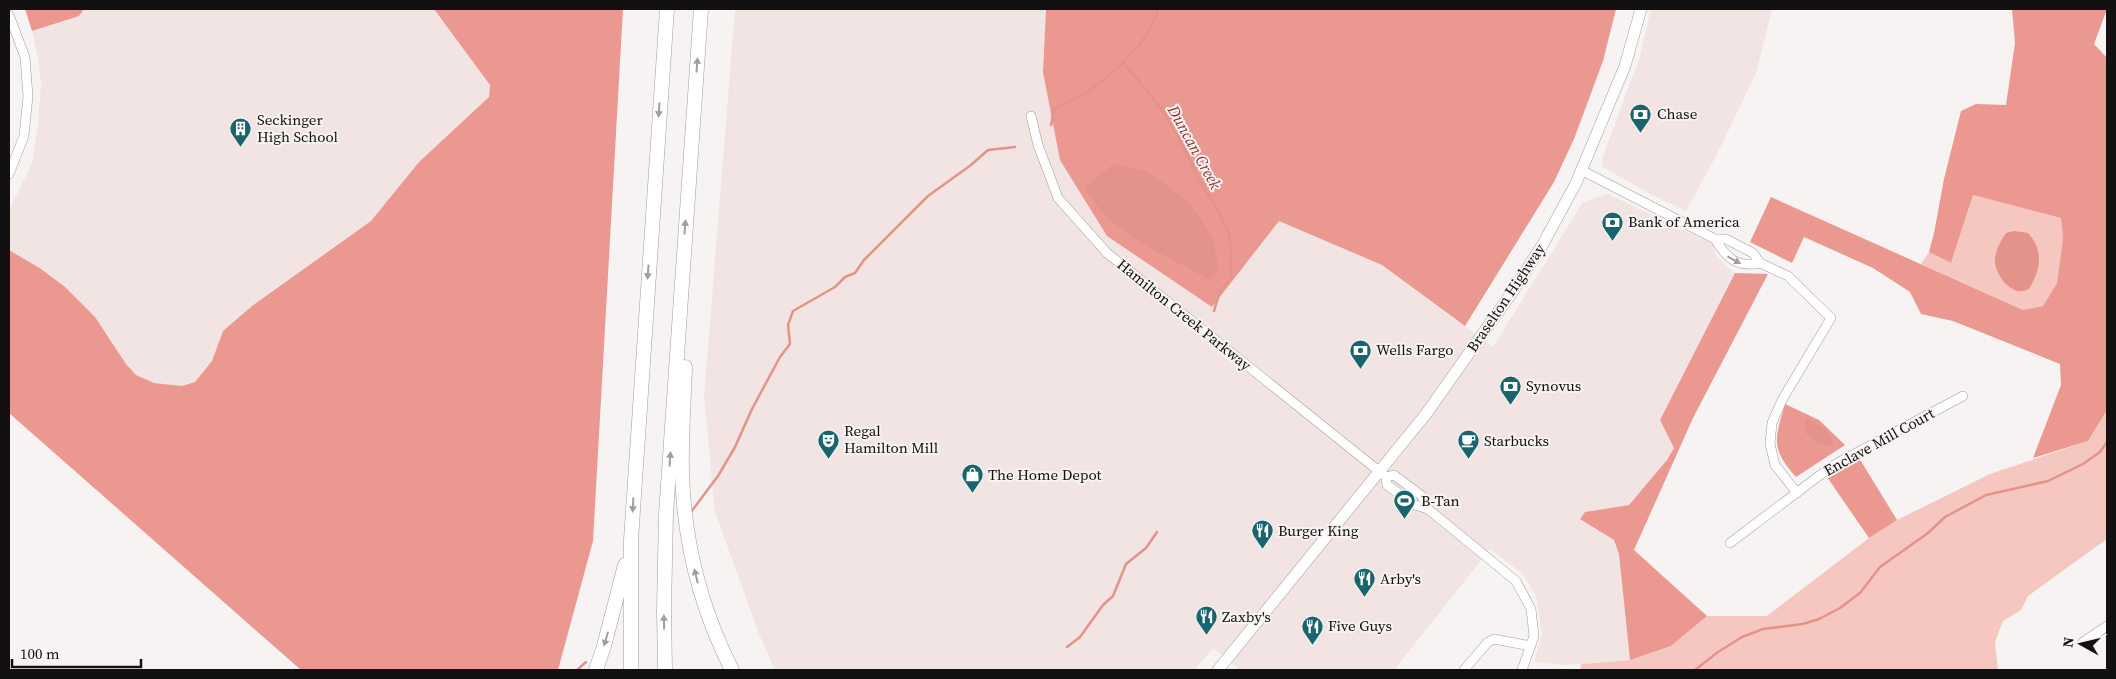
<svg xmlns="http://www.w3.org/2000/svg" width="2116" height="679" font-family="'Source Serif 4',serif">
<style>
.built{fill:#f1e4e2}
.green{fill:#f6c7c1}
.forest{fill:#ea9890}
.water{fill:#e4938a}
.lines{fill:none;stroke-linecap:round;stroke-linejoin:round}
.stream{stroke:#e4938a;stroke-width:2.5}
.minor-casing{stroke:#a19d9c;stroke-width:10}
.major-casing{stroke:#a19d9c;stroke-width:12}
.highway-casing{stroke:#a19d9c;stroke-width:15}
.minor{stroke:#fff;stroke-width:9}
.major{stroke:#fff;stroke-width:11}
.highway{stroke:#fff;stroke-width:14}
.oneway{fill:#a09f9f}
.labels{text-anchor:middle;stroke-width:4;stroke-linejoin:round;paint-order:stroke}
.poi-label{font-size:15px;fill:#121010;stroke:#f8f3f3;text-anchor:start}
.street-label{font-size:15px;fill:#121010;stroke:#f8f3f3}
.water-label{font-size:16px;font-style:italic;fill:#91322e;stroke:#f8f3f3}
</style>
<rect width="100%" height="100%" fill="#f8f3f3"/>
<g class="built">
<path d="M 84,9 L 434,9 L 490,85 L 489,97 L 419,162 L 371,221 L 252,306 L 223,331 L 212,361 L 195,382 L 182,386 L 154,383 L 136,375 L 126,364 L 95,317 L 65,287 L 9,250 L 9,210 L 32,164 L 38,125 L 41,83 L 38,58 L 32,31 L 79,16 Z"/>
<path d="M 735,9 L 1046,9 L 1043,72 L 1279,221 L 1382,265 L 1493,347 L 1583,202 L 1608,194 L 1713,244 L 1717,257 L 1735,273 L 1660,420 L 1674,448 L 1667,460 L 1629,505 L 1585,512 L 1580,519 L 1614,540 L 1619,554 L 1630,660 L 1565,665 L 1534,662 L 1542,634 L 1536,596 L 1523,574 L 1490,549 L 1394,670 L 1240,670 L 1213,648 L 1194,670 L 775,670 L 759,634 L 715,512 L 704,397 Z"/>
<path d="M 1651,9 L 1772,9 L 1756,73 L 1717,154 L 1686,211 L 1652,195 L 1603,167 L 1602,159 L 1639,59 Z"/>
</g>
<g class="green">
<path d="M 1973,195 L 2061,218 L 2063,239 L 2057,283 L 2043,306 L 2023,310 L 1921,264 L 1929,252 L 1951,263 Z"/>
<path d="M 2107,410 L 2107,539 L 2028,596 L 2021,610 L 2003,621 L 1995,642 L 1998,670 L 1580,670 L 1581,664 L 1630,660 L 1671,646 L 1707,616 L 1767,616 L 1869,538 L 1897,520 L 1990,474 L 2088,441 Z"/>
</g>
<g class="forest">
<path d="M 25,9 L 84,9 L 79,16 L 32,31 Z"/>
<path d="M 434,9 L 623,9 L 593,541 L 558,670 L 301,670 L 9,413 L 9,250 L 41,269 L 65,287 L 95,317 L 126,364 L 136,375 L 154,383 L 182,386 L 195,382 L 212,361 L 223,331 L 252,306 L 371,221 L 419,162 L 489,97 L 490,85 Z"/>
<path d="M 1046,9 L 1616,9 L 1603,61 L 1574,139 L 1554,182 L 1465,326 L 1382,265 L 1279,221 L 1212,307 L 1107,236 L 1060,160 L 1043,72 Z"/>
<path d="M 2012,9 L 2107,9 L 2094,44 L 2107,58 L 2107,410 L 2088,441 L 2033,458 L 2061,385 L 2060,364 L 1953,321 L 1921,314 L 1910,292 L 1873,268 L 1804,237 L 1792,263 L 1750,242 L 1771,197 L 2023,310 L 2043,306 L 2057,283 L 2063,239 L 2061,218 L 1973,195 L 1951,263 L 1929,252 L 1934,233 L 1944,179 L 1961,111 L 1976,104 L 2006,105 L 2015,43 Z"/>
<path d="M 1735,273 L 1768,274 L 1693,418 L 1634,550 L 1707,616 L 1671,646 L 1630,660 L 1619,554 L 1614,540 L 1580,519 L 1585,512 L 1629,505 L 1667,460 L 1674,448 L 1660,420 Z"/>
<path d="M 1785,404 L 1819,420 L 1845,445 L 1796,477 C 1770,448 1775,439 1785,404 Z"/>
<path d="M 1859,458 L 1897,520 L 1869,538 L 1827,477 Z"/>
</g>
<g class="water">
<path d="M 1113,164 L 1147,171 L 1189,202 L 1212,237 L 1219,269 L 1210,280 L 1139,242 L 1105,216 L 1085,189 Z"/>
<path d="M 2014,231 L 2028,233 C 2044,251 2041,269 2029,289 C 2026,290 2021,292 2018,291 C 2005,288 1994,271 1995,258 C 1996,249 2001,241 2006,233 Z"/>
<path d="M 1807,419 C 1820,424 1828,430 1834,443 L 1830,446 L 1818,443 L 1806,434 L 1805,424 Z"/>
</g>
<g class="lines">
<g class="stream">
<path d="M 1123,62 L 1160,107 L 1178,136 L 1199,180 L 1219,212 L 1230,236 L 1231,278 L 1220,291 L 1214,311"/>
<path d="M 1051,125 L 1054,109 C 1066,103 1078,98 1089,91 C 1114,74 1152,38 1158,9"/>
<path d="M 691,512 L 718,476 L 735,447 L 752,409 L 780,357 L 790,344 L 788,325 L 793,311 L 835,287 L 845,277 L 855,273 L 864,260 L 928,196 L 971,165 L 988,150 L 1015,147"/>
<path d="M 1067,647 L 1080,637 L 1103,605 L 1113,596 L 1126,564 L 1146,548 L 1157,532"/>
<path d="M 577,670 L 586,662"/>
<path d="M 1695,670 L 1718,652 L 1742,637 L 1763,629 L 1803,624 L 1819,619 L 1840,608 L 1860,593 L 1880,567 L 1928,533 L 1945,517 L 1986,495 L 2048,481 L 2083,464 L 2100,452 L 2107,442"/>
</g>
<defs>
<g id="minor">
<path d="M 9,15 L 25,57 L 28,96 L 24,136 L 9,174"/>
<path d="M 1031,116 L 1038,145 L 1058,198 L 1107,253 L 1380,472 L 1386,477 L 1394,475 L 1422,496 L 1428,509"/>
<path d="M 1581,170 L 1715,239"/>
<path d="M 1760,263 C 1737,268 1726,258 1715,239 L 1726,239 L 1753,253 L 1760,263 L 1788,276 L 1831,318 L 1782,400 L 1772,423 L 1770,444 L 1775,465 L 1797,493"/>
<path d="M 1386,477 L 1387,485 L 1415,505 L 1428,509 L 1516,581 L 1531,609 L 1534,636 L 1522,670"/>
<path d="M 1730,543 L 1832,466 L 1963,396"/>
<path d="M 2083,642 L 2107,626"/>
<path d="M 1464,670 L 1488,642 L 1494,639 L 1531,646"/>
</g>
<path id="major" d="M 1218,670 L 1426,414 L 1513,291 L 1543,244 L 1576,183 L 1625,66 L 1641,9"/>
<g id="highway">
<path d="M 685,367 C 684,402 681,438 682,473 C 684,542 701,609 732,670"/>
<path d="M 596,670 L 604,646 L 625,565"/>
<path d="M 631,670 L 631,540 L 667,9"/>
<path d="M 665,670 L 664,610 L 666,514 L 701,9"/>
</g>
</defs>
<use href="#minor" class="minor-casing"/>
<use href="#major" class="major-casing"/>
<use href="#highway" class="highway-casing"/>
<use href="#minor" class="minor"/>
<use href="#major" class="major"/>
<use href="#highway" class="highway"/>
</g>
<defs><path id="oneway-solid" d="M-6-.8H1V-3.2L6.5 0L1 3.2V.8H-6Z" transform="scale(1.25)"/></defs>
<g class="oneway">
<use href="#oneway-solid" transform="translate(697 65) rotate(-86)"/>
<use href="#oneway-solid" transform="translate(659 110) rotate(94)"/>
<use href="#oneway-solid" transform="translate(685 227) rotate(-86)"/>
<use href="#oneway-solid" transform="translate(1734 260) rotate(29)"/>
<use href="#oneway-solid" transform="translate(648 272) rotate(94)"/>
<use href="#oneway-solid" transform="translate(670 459) rotate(-86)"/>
<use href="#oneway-solid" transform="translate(633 505) rotate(93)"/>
<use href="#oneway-solid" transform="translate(696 576) rotate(-104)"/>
<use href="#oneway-solid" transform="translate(664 622) rotate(-91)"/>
<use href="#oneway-solid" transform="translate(606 639) rotate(106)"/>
</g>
<defs>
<symbol id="bank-pin" viewBox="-11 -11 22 30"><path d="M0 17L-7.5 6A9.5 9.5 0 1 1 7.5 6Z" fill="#18656d" stroke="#f8f3f3"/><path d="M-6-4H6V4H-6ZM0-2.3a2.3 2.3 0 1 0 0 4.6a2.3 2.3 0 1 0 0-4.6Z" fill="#fff"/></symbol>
<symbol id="building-pin" viewBox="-11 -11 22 30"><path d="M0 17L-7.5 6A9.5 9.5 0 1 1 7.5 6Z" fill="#18656d" stroke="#f8f3f3"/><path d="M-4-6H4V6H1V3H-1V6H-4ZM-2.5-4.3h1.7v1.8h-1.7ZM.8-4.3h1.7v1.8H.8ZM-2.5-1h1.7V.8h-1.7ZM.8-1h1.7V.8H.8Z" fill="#fff"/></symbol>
<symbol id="theatre-pin" viewBox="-11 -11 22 30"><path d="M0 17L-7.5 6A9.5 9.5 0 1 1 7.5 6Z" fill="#18656d" stroke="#f8f3f3"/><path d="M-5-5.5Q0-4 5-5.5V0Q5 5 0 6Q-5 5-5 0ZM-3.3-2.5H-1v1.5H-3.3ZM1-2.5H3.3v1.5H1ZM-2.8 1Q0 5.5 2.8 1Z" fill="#fff"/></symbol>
<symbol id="cafe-pin" viewBox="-11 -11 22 30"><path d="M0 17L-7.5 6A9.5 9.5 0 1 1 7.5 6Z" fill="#18656d" stroke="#f8f3f3"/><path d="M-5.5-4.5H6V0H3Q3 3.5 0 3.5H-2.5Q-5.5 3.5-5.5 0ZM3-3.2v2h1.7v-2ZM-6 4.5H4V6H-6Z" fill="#fff"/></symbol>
<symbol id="shop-pin" viewBox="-11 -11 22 30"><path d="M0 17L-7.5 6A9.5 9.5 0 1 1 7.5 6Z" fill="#18656d" stroke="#f8f3f3"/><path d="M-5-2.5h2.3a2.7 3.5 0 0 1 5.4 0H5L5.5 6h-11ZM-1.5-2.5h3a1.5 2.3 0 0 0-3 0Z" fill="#fff"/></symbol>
<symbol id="stadium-pin" viewBox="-11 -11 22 30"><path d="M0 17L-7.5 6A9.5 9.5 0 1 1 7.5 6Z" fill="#18656d" stroke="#f8f3f3"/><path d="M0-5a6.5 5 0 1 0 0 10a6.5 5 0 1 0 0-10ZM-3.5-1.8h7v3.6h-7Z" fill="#fff"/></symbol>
<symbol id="restaurant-pin" viewBox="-11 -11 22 30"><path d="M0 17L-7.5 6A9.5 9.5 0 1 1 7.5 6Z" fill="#18656d" stroke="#f8f3f3"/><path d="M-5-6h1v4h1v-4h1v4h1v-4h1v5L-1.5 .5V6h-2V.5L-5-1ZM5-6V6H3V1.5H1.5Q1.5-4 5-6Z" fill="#fff"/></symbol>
</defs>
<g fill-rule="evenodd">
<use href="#bank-pin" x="1628" y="102" width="25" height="34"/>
<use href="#building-pin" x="228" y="116" width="25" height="34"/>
<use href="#bank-pin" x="1600" y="210" width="25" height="34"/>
<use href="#bank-pin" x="1348" y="338" width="25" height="34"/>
<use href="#bank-pin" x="1498" y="374" width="25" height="34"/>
<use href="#theatre-pin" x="816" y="428" width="25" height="34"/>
<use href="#cafe-pin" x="1456" y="428" width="25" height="34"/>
<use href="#shop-pin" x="960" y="462" width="25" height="34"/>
<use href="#stadium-pin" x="1392" y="488" width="25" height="34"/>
<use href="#restaurant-pin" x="1250" y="518" width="25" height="34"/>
<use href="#restaurant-pin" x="1352" y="566" width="25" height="34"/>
<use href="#restaurant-pin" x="1194" y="604" width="25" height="34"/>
<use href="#restaurant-pin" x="1300" y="614" width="25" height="34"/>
</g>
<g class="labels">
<g class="poi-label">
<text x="1657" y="119">Chase</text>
<text x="257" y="125">Seckinger<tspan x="257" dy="17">High School</tspan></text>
<text x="1628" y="227">Bank of America</text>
<text x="1376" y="355">Wells Fargo</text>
<text x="1526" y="391">Synovus</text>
<text x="844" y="436">Regal<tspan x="844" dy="17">Hamilton Mill</tspan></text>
<text x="1484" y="446">Starbucks</text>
<text x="988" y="480">The Home Depot</text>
<text x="1421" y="506">B-Tan</text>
<text x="1278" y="536">Burger King</text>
<text x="1380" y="584">Arby's</text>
<text x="1222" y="622">Zaxby's</text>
<text x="1328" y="631">Five Guys</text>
</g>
<g class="street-label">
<text transform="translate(1506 298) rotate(-56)" y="5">Braselton Highway</text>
<text transform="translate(1184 315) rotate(39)" y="5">Hamilton Creek Parkway</text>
<text transform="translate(1879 442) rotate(-29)" y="5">Enclave Mill Court</text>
</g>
<g class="water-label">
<text transform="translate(1195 147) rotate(61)" y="6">Duncan Creek</text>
</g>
</g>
<rect width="2116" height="679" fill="none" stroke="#121010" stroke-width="20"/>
<g transform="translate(2081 644) rotate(278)" stroke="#f8f3f3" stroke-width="4" paint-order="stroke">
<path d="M0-4L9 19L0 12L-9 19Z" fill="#121010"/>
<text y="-8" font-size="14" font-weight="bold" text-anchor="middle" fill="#121010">N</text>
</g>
<path d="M12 659v8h129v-8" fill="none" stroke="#121010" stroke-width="2.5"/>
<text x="20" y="659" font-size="15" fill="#121010" stroke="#f8f3f3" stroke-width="4" paint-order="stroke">100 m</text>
</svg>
